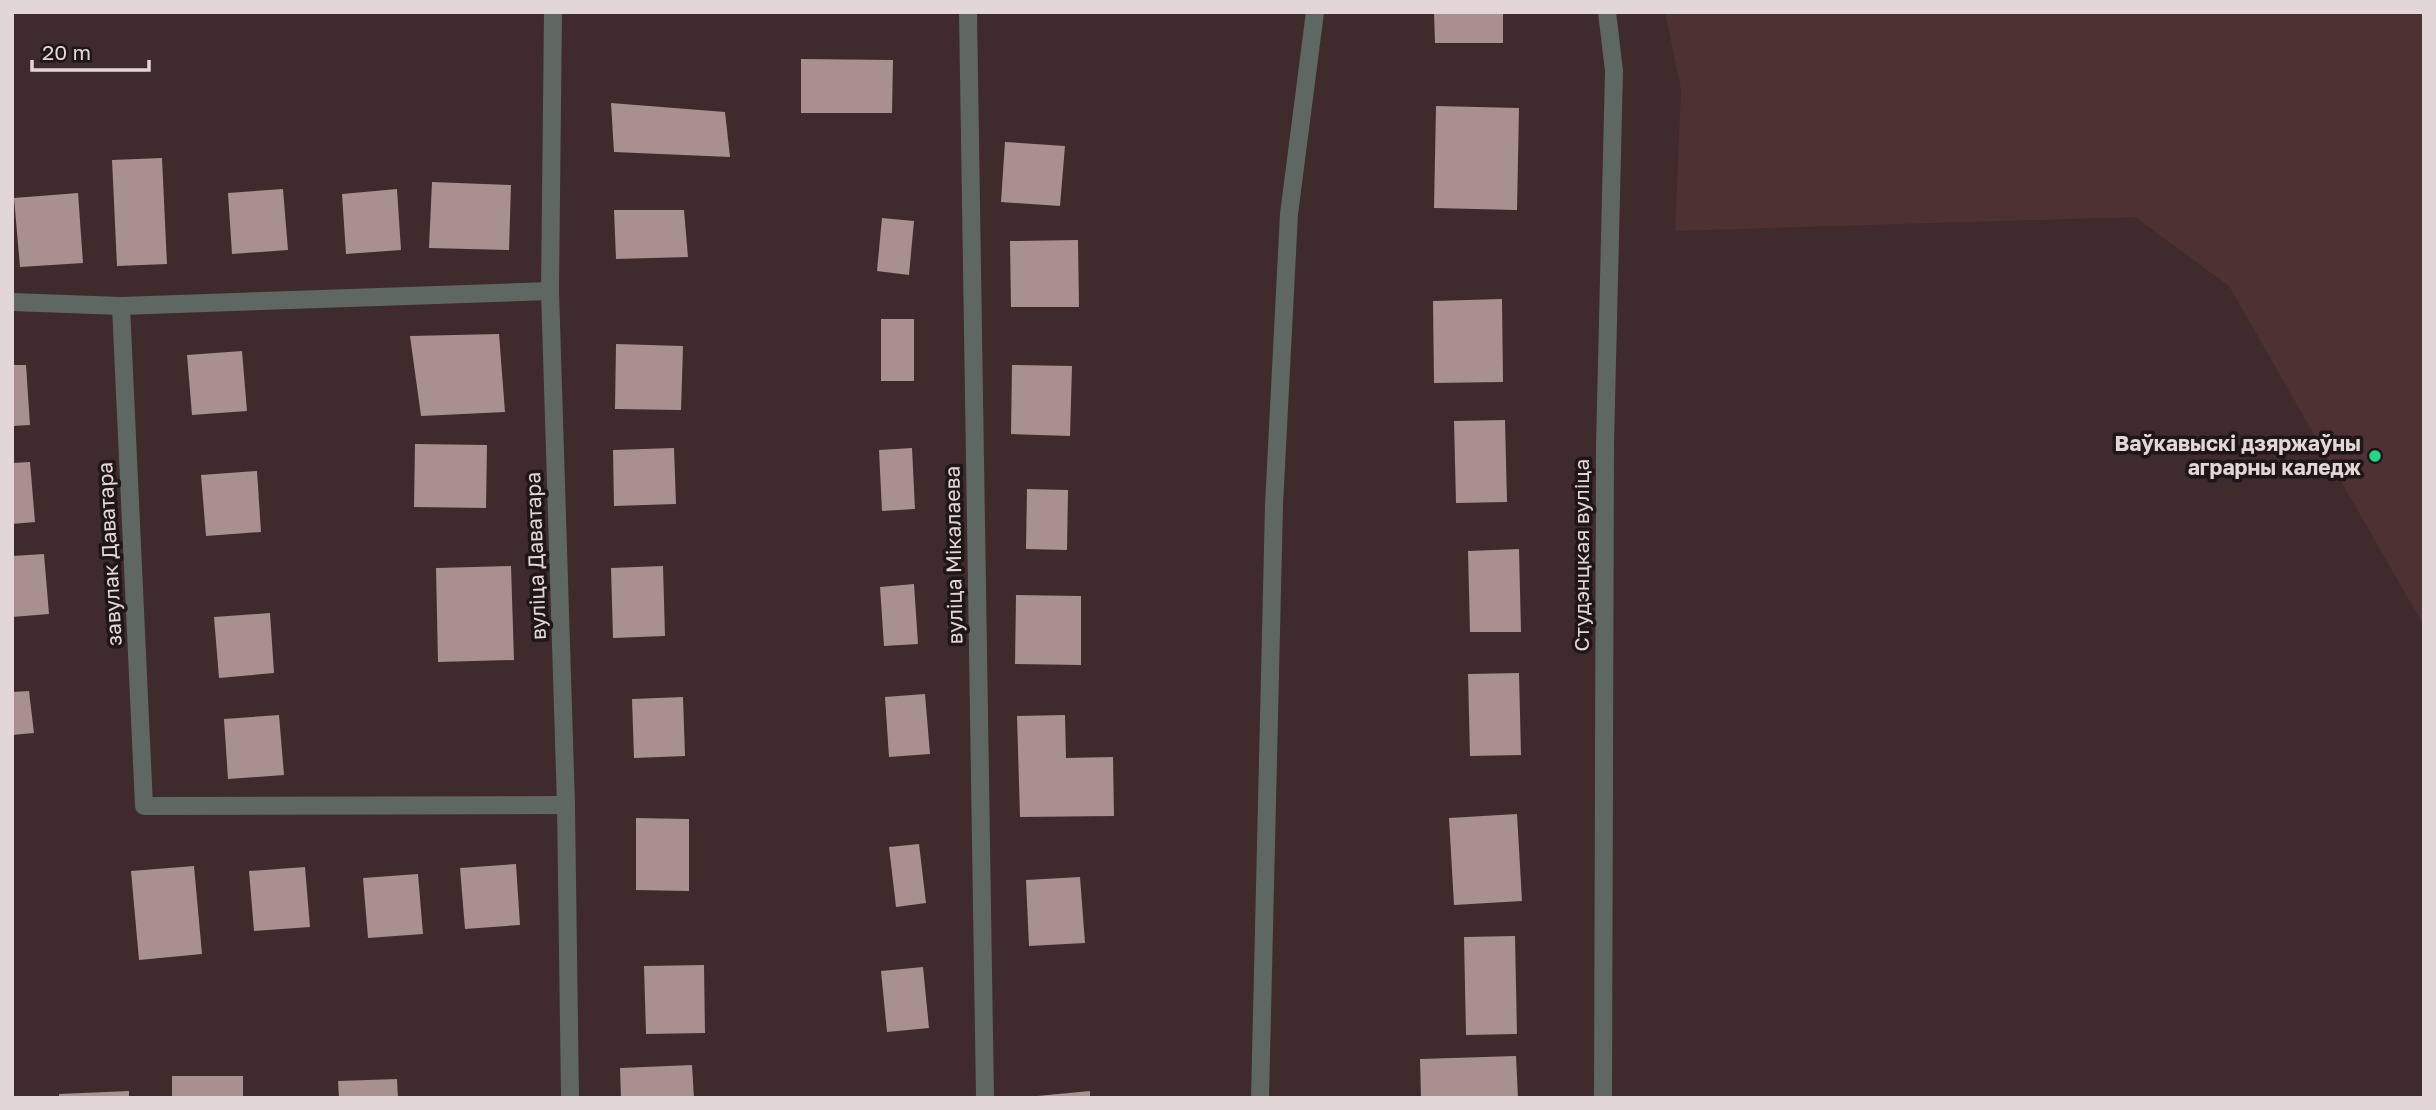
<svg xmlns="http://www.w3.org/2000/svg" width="2436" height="1110" font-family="'Golos Text',sans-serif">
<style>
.built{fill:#4d3133}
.building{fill:#a88f90}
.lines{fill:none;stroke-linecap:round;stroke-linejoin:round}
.minor{stroke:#5e6761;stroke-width:18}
.poi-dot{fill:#22d887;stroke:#1f1616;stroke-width:2.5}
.labels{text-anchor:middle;stroke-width:7;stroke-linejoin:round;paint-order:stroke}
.poi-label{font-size:21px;font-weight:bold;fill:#e3d6d6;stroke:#1f1616;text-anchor:end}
.street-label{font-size:21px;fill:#e3d6d6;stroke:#1f1616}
</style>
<rect width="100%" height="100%" fill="#3f2a2c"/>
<path class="built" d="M 1665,12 L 2424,12 L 2424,626 L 2229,286 L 2135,217 L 1675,231 L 1681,89 Z"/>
<g class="building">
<path d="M 1434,12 L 1503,12 L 1503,43 L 1435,43 Z"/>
<path d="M 801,59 L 893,60 L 892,113 L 801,113 Z"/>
<path d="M 611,103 L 725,112 L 730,157 L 614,152 Z"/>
<path d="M 1436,106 L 1519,108 L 1517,210 L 1434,208 Z"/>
<path d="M 1005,142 L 1065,146 L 1060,206 L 1001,202 Z"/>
<path d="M 162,158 L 167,264 L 117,266 L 112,160 Z"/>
<path d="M 432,182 L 511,185 L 509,250 L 429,248 Z"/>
<path d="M 283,189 L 288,250 L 232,254 L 228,193 Z"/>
<path d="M 397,189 L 401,250 L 346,254 L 342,194 Z"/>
<path d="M 78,193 L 83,263 L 20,267 L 14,198 Z"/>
<path d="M 614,210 L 684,210 L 688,257 L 616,259 Z"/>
<path d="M 882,218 L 914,221 L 909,275 L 877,271 Z"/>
<path d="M 1078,240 L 1079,307 L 1011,307 L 1010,241 Z"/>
<path d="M 1502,299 L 1503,382 L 1434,383 L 1433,301 Z"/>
<rect x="881" y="319" width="33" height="62"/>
<path d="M 499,334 L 505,412 L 421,416 L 410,336 Z"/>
<path d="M 616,344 L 683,346 L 681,410 L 615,409 Z"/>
<path d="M 242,351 L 247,411 L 192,415 L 187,355 Z"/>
<path d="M 12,365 L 26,365 L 30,425 L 12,426 Z"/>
<path d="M 1012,365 L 1072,366 L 1070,436 L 1011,434 Z"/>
<path d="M 1505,420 L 1507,502 L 1456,503 L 1454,421 Z"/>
<path d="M 415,444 L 487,445 L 486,508 L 414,507 Z"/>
<path d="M 674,448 L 676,504 L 614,506 L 613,450 Z"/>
<path d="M 912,448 L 915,509 L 882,511 L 879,450 Z"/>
<path d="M 30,462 L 35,522 L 12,524 L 12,463 Z"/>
<path d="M 257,471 L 261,532 L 206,536 L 201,475 Z"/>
<path d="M 1027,489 L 1068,490 L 1067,550 L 1026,549 Z"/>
<path d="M 1519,549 L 1521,632 L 1470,632 L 1468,551 Z"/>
<path d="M 44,554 L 49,614 L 12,617 L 12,556 Z"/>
<path d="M 511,566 L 514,660 L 438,662 L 436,568 Z"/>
<path d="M 663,566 L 665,636 L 613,638 L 611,568 Z"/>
<path d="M 914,584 L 918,644 L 884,646 L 880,587 Z"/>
<path d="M 1016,595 L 1081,596 L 1081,665 L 1015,664 Z"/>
<path d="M 270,613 L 274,673 L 219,678 L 214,617 Z"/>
<path d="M 1519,673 L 1521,755 L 1470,756 L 1468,674 Z"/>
<path d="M 29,691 L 34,733 L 12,735 L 12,692 Z"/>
<path d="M 925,694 L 930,754 L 889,757 L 885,697 Z"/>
<path d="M 683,697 L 685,756 L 634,758 L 632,699 Z"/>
<path d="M 279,715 L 284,775 L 228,779 L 224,719 Z"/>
<path d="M 1065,715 L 1066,758 L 1113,757 L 1114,816 L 1020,817 L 1017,716 Z"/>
<path d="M 1517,814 L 1522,901 L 1454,905 L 1449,818 Z"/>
<path d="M 636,818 L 689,819 L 689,891 L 636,890 Z"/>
<path d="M 919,844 L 926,903 L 896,907 L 889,847 Z"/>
<path d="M 516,864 L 520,925 L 465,929 L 460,868 Z"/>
<path d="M 194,866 L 202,954 L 139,960 L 131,871 Z"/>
<path d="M 305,867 L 310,927 L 254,931 L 249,871 Z"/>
<path d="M 418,874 L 423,934 L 368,938 L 363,878 Z"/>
<path d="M 1080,877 L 1085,943 L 1029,946 L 1026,880 Z"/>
<path d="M 1515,936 L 1517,1034 L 1466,1035 L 1464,937 Z"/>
<path d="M 704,965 L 705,1033 L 646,1034 L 644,966 Z"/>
<path d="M 923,967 L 929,1028 L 887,1032 L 881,971 Z"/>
<path d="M 1516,1056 L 1518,1098 L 1421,1098 L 1420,1059 Z"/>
<path d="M 692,1065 L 694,1098 L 621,1098 L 620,1068 Z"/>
<rect x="172" y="1076" width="71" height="22"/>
<path d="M 397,1079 L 398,1098 L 339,1098 L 338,1081 Z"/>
<path d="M 129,1091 L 129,1098 L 59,1098 L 59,1094 Z"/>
<path d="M 1090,1091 L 1090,1098 L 1037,1098 L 1037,1096 Z"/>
</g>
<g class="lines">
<g class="minor">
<path d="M 553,12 L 550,291 L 566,805 L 570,1098"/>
<path d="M 968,12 L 985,1098"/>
<path d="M 12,302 L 121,306 L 550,291"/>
<path d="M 121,306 L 144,806 L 566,805"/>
<path d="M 1260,1098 L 1274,505 L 1289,214 L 1315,12"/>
<path d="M 1603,1098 L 1605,445 L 1614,71 L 1607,12"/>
</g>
</g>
<circle class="poi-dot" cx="2375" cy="456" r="7"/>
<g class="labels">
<g class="poi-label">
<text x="2361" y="451">Ваўкавыскі дзяржаўны<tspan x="2361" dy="24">аграрны каледж</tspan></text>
</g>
<g class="street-label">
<text transform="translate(110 554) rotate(-93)" y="7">завулак Даватара</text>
<text transform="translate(954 555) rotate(-91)" y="7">вуліца Мікалаева</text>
<text transform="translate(1582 555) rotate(-90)" y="7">Студэнцкая вуліца</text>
<text transform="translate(536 556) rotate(-92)" y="7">вуліца Даватара</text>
</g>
</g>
<rect width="2436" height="1110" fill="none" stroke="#e3d6d6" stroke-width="28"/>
<path d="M32 60v10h117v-10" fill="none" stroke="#e3d6d6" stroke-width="3.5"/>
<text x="42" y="60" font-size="21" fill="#e3d6d6" stroke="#1f1616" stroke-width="5" paint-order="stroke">20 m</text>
</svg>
